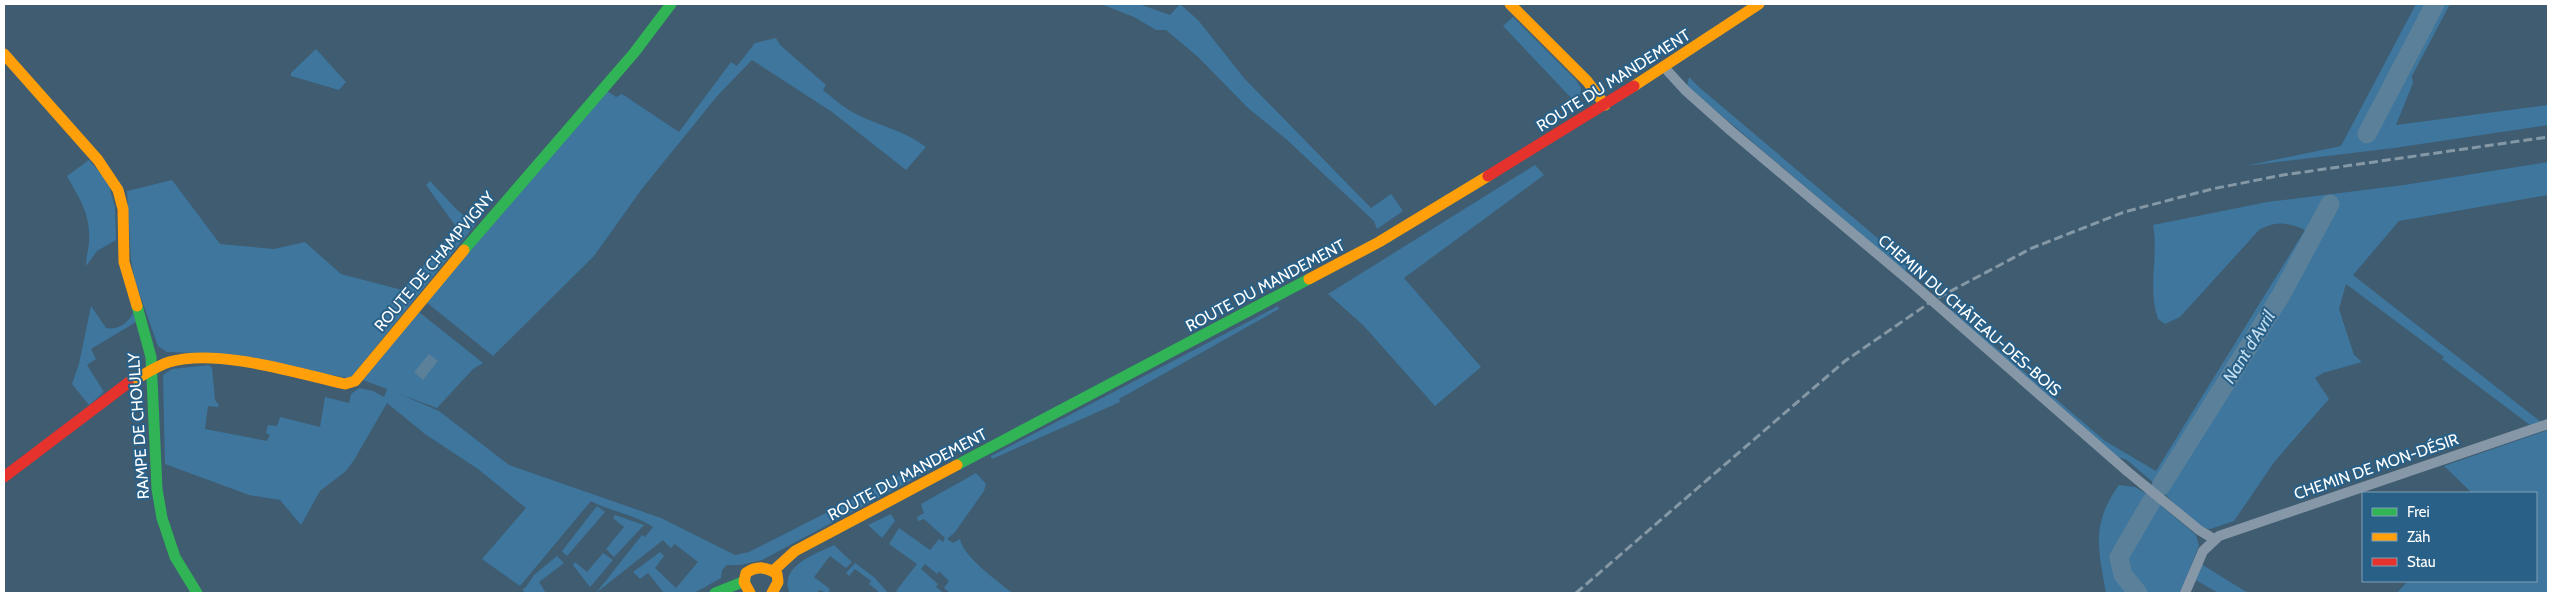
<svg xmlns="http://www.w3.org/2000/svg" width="2552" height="597" font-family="Cabin,sans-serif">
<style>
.green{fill:#3e769d}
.water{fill:#5b809a}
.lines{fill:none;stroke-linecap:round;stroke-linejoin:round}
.river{stroke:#5b809a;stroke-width:19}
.street{stroke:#8698a7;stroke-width:10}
.fast{stroke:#30b455;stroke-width:11}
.slow{stroke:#ff9f0a;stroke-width:11}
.jam{stroke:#e5322d;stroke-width:11}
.rail{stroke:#8598a5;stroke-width:3;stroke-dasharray:9 4;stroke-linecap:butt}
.labels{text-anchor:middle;stroke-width:4;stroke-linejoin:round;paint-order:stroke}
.street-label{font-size:16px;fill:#fff;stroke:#296087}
.water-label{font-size:18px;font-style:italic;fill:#c1ddef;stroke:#296087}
</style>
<rect width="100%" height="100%" fill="#3f5c71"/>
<g class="green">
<path d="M 1101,4 L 1139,4 L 1170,15 L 1180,4 L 1198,20 L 1244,78 L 1371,208 L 1391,194 L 1403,211 L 1377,229 L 1374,221 L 1286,139 L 1248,108 L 1198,57 L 1166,30 L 1156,30 L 1134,17 Z"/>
<path d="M 2416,4 L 2429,4 L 2360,133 L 2373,133 L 2441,4 L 2450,4 L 2412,76 L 2413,83 L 2396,125 L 2548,105 L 2548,125 L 2394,148 L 2245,166 L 2341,146 Z"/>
<path d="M 1513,17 L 1576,80 L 1581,88 L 1579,101 L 1576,103 L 1503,26 Z"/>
<path d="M 776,38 L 780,45 L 826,85 L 823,90 C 834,99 845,109 858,115 C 881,126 905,131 926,147 L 906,170 L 832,112 L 752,60 L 718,95 L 641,190 L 594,256 L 493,356 L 426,302 L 607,91 L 616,97 L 622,94 L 679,132 L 731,62 L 737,66 L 755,43 Z"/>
<path d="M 316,49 L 346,82 L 339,90 L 291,76 L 291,73 Z"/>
<path d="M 1689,77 L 1700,88 L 1913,268 L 1904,271 L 1687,86 Z"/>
<path d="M 89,160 L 108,182 L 115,207 L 116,240 L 97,251 L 86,266 C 86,258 88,250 89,243 C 91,214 80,200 67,176 Z"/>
<path d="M 2548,162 L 2548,195 L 2399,221 L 2353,275 L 2541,422 L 2530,425 L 2442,359 L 2444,357 L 2346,284 L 2339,309 L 2354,355 L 2362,362 L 2323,373 L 2315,378 L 2329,399 L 2275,461 L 2234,521 L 2210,529 C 2198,529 2172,501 2163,492 L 2177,476 L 2288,293 L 2337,203 L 2324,204 L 2275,293 L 2155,484 L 2127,460 L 2116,456 L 1949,310 L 1951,309 L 2105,441 L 2156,471 L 2305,230 C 2288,222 2276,221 2259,230 L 2180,317 L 2165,324 L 2158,319 C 2147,288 2159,256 2153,225 L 2267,202 L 2404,185 Z"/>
<path d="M 1535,165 L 1544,175 L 1404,278 L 1481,367 L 1435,406 L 1363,325 L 1328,294 Z"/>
<path d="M 172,180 L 220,244 L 274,249 L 305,242 L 341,274 L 402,290 L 457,228 L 426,185 L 430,181 L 457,210 L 476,224 L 352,376 L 347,378 L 222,354 L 167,352 L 158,346 L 135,281 L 131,260 L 127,191 Z"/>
<path d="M 91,306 L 106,328 C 119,330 127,324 133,313 L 136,322 L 91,349 L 96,359 L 87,365 L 104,392 L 89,405 L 72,384 L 79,364 Z"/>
<path d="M 1278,306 L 1279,309 L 1119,399 L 1120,402 L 992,459 L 991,456 Z"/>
<path d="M 419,312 L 483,363 L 473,369 L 437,408 L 397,393 L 439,411 L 509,465 L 661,518 L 735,555 L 749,552 L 936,457 L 940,465 L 762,560 L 741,565 L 727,565 L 722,570 L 721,578 L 694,593 L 664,593 L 648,573 L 640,579 L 633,572 L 660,552 L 664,556 L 655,568 L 676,588 L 698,562 L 675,544 L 671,548 L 663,540 L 596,593 L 642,535 L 645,537 L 653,527 C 634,514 611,512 591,501 L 520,586 L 482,559 L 526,508 L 478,469 L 425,434 L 387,403 L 354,460 L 346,471 L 320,491 L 301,525 L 280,500 L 249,495 L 165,464 L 163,375 L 172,369 L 209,365 L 212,368 L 215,400 L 219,405 L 218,407 L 208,406 L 205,429 L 267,441 L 270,435 L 266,433 L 268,425 L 277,426 L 280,417 L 320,427 L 325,397 L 349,403 L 351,394 L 359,388 L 373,391 L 384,397 L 387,389 L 363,380 Z"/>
<path d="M 2548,430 L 2548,593 L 2397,593 L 2408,581 L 2536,581 L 2536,493 L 2472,493 L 2444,466 Z"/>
<path d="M 976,473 L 986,484 L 984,491 L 955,532 L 947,539 L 953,543 L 960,539 C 963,557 998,581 1012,593 L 950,593 L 944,588 L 949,581 L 939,571 L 937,574 L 925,564 L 921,569 L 938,584 L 936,587 L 944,593 L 899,593 L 896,591 L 917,564 L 889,544 L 899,528 L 930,550 L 939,539 L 943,542 L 945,538 L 924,519 L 918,521 L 917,517 L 924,513 L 921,504 Z"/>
<path d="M 2119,485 L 2135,487 L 2147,494 L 2196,535 L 2199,546 L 2180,593 L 2106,593 C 2098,548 2091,524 2119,485 Z"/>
<path d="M 597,506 L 605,512 L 567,556 L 562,551 Z"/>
<path d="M 891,514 L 895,521 L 882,538 L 868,525 Z"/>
<path d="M 615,515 L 644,525 L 614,557 L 606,549 L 624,527 L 613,518 Z"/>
<path d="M 834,545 L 852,562 L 846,568 L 830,556 L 814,577 L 830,589 L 828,593 L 819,590 L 817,593 L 790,593 C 778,566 816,554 834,545 Z"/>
<path d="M 603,553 L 613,560 L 590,587 L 573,565 L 575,562 L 587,572 Z"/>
<path d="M 557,556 L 564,563 L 539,582 L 546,593 L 526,593 L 522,590 L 526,587 L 534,575 Z"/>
<path d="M 855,563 L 875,578 L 888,593 L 877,593 L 878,591 L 869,584 L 871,581 L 855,569 L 849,576 L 846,573 Z"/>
<path d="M 2201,564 L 2248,593 L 2218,593 L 2194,579 Z"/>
</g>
<path class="water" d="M 429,354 L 438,361 L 423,380 L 414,372 Z"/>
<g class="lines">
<g class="river">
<path d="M 2367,134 L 2435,4"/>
<path d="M 2161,486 L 2281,295 L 2330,204"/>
<path d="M 2138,593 L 2123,575 L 2119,557 L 2151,502"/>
</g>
<g class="street">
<path d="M 1664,67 L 1685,90 L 1731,131 L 1912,283 L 2128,472 L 2199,530 L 2214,539"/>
<path d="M 2185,593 L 2203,551 L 2219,536 L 2548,424"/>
</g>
<g class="fast">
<path d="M 464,250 L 634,53 L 671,4"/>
<path d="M 137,306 L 151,357 L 157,489 L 162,518 L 175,557 L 197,593"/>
<path d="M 957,465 L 1309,279"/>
<path d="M 715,593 L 745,581"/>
</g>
<g class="slow">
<path d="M 1510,4 L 1587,81 L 1605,105"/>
<path d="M 4,54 L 98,160 L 118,190 L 123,209 L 124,262 L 137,306"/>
<path d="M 1634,86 L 1759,4"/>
<path d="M 1309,279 L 1379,242 L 1488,176"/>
<path d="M 128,383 C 141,377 156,366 169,362 C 218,348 296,373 345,384 L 355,381 L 464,250"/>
<path d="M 773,571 L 795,551 L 957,465"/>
<path d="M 750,593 L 744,582 L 746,573 C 756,566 766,566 777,574 L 778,582 L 772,593"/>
</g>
<g class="jam">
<path d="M 1488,176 L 1634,86"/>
<path d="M 4,477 L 128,383"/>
</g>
<path class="rail" d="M 1576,593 L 1845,361 L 1932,301 L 2032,248 L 2124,212 L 2212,189 L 2283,175 L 2548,137"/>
</g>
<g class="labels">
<g class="street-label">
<text transform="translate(1613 80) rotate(-32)" y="6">ROUTE DU MANDEMENT</text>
<text transform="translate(434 261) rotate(-50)" y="6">ROUTE DE CHAMPVIGNY</text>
<text transform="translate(1265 285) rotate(-28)" y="6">ROUTE DU MANDEMENT</text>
<text transform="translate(1970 315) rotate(41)" y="6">CHEMIN DU CHÂTEAU-DES-BOIS</text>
<text transform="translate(138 426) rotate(-94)" y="6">RAMPE DE CHOULLY</text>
<text transform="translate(2376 466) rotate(-19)" y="6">CHEMIN DE MON-DÉSIR</text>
<text transform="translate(907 474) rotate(-28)" y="6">ROUTE DU MANDEMENT</text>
</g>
<g class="water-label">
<text transform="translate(2249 347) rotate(-58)" y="6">Nant d'Avril</text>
</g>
</g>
<rect width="2552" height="597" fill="none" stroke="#ffffff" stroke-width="10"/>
<rect x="2362" y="492" width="175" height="90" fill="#296087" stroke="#7fa0b7"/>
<rect x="2372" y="508" width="25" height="8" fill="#30b455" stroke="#7fa0b7"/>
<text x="2407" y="517" font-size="15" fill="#ffffff">Frei</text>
<rect x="2372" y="533" width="25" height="8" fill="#ff9f0a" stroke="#7fa0b7"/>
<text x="2407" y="542" font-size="15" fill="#ffffff">Zäh</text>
<rect x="2372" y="558" width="25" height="8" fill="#e5322d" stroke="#7fa0b7"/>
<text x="2407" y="567" font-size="15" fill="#ffffff">Stau</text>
</svg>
